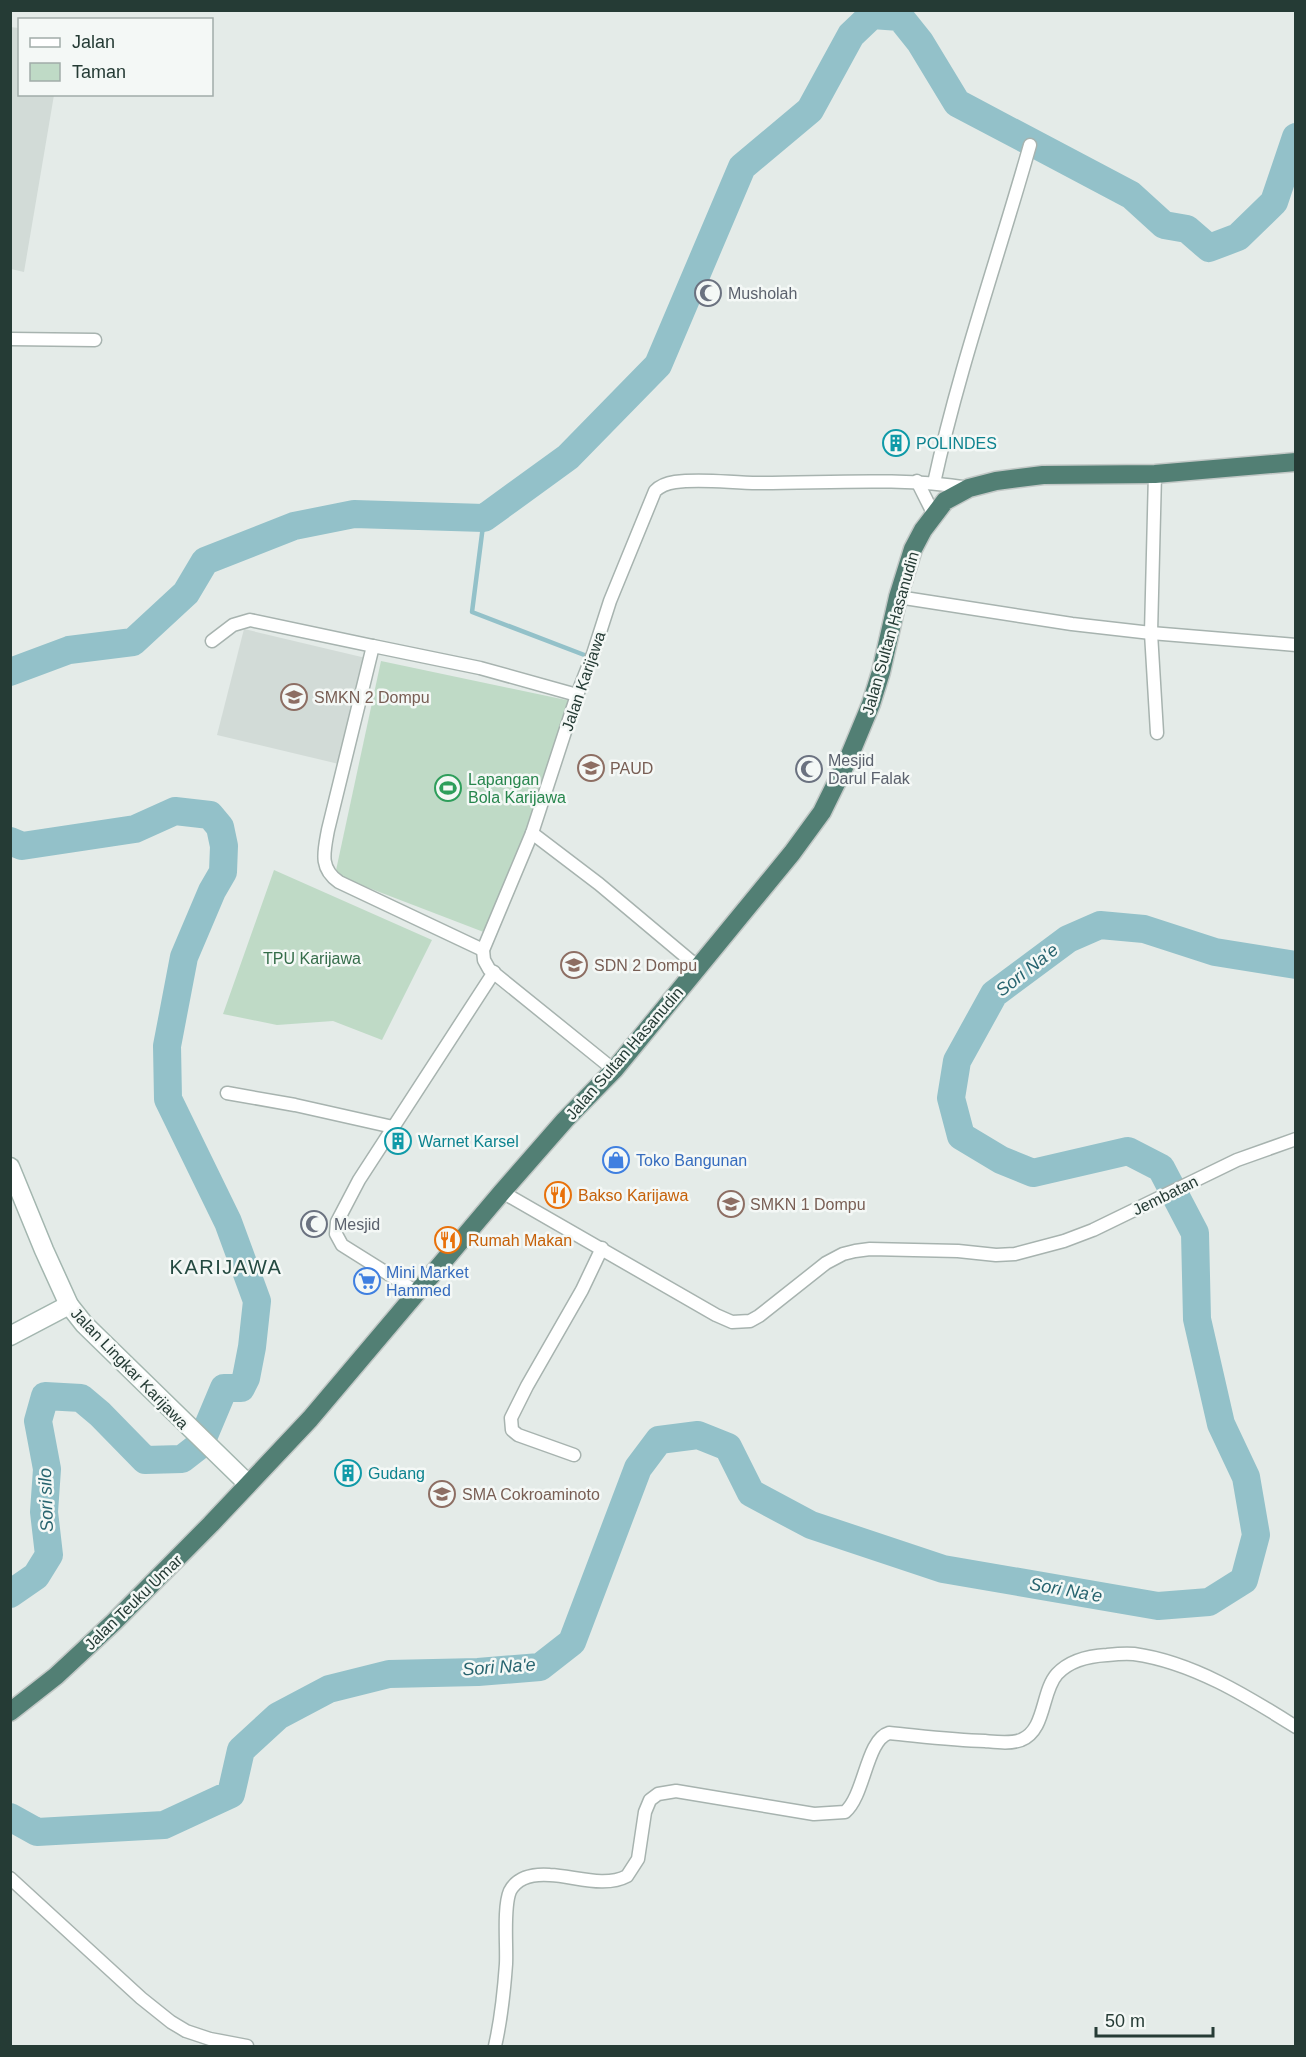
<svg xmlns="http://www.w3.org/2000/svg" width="1306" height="2057" font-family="Helvetica,sans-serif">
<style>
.built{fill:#d2dbd7}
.green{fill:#bfdac6}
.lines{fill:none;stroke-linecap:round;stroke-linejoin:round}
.stream{stroke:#93c1c9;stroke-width:4.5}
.river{stroke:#93c1c9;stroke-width:28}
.minor-casing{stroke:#a7b3af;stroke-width:15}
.secondary-casing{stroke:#a3b6af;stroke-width:21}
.trunk-casing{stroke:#c2c8c6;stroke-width:21}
.minor{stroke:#fff;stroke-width:12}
.secondary{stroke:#fff;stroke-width:18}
.trunk{stroke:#527f74;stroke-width:18}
.labels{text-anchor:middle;stroke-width:5;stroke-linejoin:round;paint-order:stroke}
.worship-label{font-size:16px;fill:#5b616d;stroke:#f4f8f6;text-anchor:start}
.culture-label{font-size:16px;fill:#0d838f;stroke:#f4f8f6;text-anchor:start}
.street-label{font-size:16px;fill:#253b35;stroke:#f4f8f6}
.education-label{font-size:16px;fill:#785e54;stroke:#f4f8f6;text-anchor:start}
.leisure-label{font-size:16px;fill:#27864d;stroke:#f4f8f6;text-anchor:start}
.park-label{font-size:16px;fill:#356d4a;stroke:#f4f8f6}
.shop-label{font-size:16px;fill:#366cbe;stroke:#f4f8f6;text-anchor:start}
.food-label{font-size:16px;fill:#c56008;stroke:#f4f8f6;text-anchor:start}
.water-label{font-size:18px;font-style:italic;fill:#27646f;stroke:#f4f8f6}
.quarter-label{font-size:20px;letter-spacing:1.5px;fill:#244a41;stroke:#f4f8f6}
</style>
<rect width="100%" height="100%" fill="#e4ebe8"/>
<g class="built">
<path d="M 10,27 L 19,28 L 20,94 L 54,95 L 24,272 L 11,269 Z"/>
<path d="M 244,629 L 370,659 L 343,765 L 217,735 Z"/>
</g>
<g class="green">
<path d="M 381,661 L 571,701 L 494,936 L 335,875 Z"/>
<path d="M 274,870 L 432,940 L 382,1040 L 333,1021 L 277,1025 L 223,1014 Z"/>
</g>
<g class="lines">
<path class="stream" d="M 484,518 L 472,612 L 587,656"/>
<g class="river">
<path d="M 10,672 L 69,650 L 133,642 L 186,593 L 205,561 L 294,526 L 354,514 L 484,518 L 568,457 L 658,365 L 742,167 L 810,110 L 851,35 L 872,15 L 900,17 L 920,42 L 957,103 L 1131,195 L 1164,225 L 1187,229 L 1209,248 L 1238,237 L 1274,202 L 1296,137"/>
<path d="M 10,841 L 22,846 L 135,829 L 175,811 L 210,815 L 220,827 L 224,846 L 223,872 L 212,891 L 184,957 L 167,1046 L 168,1099 L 228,1222 L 257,1301 L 252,1347 L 246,1378 L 241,1388 L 224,1388 L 200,1445 L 182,1459 L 145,1460 L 100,1414 L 81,1398 L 45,1396 L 38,1421 L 47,1469 L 44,1512 L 49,1555 L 36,1576 L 10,1594"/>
<path d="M 10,1817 L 37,1832 L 164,1825 L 231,1794 L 241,1750 L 278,1716 L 329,1689 L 389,1674 L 478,1672 L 540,1667 L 572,1642 L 638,1468 L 659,1440 L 698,1435 L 728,1447 L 751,1493 L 811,1525 L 943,1569 L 1158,1606 L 1209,1602 L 1244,1580 L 1256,1535 L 1246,1477 L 1221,1424 L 1197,1319 L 1195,1233 L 1161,1168 L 1128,1151 L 1033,1173 L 1001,1160 L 961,1136 L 951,1098 L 957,1061 L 994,994 L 1068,939 L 1100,925 L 1144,929 L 1215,952 L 1296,965"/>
</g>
<defs>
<g id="minor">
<path d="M 10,339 L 95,340"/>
<path d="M 1155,474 L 1151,633 L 1157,733"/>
<path d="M 917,481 L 934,515"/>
<path d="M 934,483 C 959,368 998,258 1030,145"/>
<path d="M 898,597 L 1072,624 L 1151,633 L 1296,645"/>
<path d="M 212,641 L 233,625 L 250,620 L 373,646"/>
<path d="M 532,833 L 599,884 L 698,967"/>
<path d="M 483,950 L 339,882 C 319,868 324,852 328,830 L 373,646 L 480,668 L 577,695"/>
<path d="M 614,1070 L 489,969 L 484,960 L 483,950 L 532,833 L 577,695 L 593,654 L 610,601 L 655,491 C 660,486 668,483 675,482 C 702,478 731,483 758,483 C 829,483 899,477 969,488"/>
<path d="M 227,1093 L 295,1105 L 393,1127"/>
<path d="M 502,1192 L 716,1315 L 732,1322 L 750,1321 L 759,1316 L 826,1263 L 843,1254 L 855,1251 L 870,1249 L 958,1251 L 996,1255 L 1015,1254 L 1064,1241 L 1093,1230 L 1237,1160 L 1296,1139"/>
<path d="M 417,1292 L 342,1245 L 336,1234 L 337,1222 L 359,1180 L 494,972"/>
<path d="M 574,1455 L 518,1435 L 512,1430 L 511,1418 L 527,1386 L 582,1290 L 602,1248"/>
<path d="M 10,1878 L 141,1998 L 171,2022 L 186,2031 L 210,2039 L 247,2046"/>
<path d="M 495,2046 C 501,2020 504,1992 506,1964 C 507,1946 503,1907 510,1891 C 518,1876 536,1874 550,1875 C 574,1876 605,1888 627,1876 L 638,1859 L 645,1812 L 650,1800 L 658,1794 L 676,1791 L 814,1814 L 845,1812 C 865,1795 866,1740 889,1733 C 921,1736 952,1740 985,1741 C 996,1742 1010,1744 1021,1740 C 1046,1730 1041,1692 1057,1674 C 1070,1660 1088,1656 1107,1655 C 1116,1654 1125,1653 1134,1654 C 1192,1662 1247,1696 1296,1727"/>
</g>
<g id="secondary">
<path d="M 10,1167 L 44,1250 L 69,1305 L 84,1324 L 248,1484"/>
<path d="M 10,1336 L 69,1305"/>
</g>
<path id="trunk" d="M 10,1712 L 56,1676 L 114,1622 L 211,1524 L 310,1419 L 502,1192 L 565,1120 L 614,1070 L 792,853 L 822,812 L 849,757 L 871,704 L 881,672 L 898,597 L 913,549 L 923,530 L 945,501 L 969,488 L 996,481 L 1043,475 L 1155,474 L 1296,462"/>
</defs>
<use href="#minor" class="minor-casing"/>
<use href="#secondary" class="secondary-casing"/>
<use href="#trunk" class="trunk-casing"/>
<use href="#minor" class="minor"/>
<use href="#secondary" class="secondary"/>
<use href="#trunk" class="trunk"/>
</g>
<defs>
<symbol id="mosque-ring" viewBox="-11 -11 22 22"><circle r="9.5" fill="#f4f8f6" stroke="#6b7280" stroke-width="1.5"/><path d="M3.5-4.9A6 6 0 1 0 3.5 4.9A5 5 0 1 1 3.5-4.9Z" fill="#6b7280"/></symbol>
<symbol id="building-ring" viewBox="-11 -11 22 22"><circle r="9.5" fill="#f4f8f6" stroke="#0f9aa8" stroke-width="1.5"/><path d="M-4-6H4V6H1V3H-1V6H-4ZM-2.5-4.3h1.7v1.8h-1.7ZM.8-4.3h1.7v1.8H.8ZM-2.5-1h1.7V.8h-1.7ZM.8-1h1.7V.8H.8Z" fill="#0f9aa8"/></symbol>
<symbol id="school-ring" viewBox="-11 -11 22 22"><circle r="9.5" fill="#f4f8f6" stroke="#8d6e63" stroke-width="1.5"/><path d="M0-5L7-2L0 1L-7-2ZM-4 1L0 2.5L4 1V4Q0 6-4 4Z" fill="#8d6e63"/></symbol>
<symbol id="stadium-ring" viewBox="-11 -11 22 22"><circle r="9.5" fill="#f4f8f6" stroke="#2e9e5b" stroke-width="1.5"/><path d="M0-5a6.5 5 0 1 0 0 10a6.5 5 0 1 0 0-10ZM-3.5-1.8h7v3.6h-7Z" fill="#2e9e5b"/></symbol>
<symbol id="shop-ring" viewBox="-11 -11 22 22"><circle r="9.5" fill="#f4f8f6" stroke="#3f7fe0" stroke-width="1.5"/><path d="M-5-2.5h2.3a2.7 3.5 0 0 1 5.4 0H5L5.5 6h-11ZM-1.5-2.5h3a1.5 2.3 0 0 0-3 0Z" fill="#3f7fe0"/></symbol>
<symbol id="restaurant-ring" viewBox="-11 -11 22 22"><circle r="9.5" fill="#f4f8f6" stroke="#e8710a" stroke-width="1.5"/><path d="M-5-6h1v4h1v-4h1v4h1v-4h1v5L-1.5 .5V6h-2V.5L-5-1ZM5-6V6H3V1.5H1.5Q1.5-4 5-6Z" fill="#e8710a"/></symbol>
<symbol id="supermarket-ring" viewBox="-11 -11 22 22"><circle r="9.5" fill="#f4f8f6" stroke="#3f7fe0" stroke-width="1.5"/><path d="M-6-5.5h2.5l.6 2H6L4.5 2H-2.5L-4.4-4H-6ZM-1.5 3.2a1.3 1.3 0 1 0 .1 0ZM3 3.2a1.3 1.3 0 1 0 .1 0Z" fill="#3f7fe0"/></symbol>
</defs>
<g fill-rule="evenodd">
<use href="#mosque-ring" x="693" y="278" width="30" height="30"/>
<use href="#building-ring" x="881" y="428" width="30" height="30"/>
<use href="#school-ring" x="279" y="682" width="30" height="30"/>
<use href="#school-ring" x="576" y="753" width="30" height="30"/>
<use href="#mosque-ring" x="794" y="754" width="30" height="30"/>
<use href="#stadium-ring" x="433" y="773" width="30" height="30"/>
<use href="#school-ring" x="559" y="950" width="30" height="30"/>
<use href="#building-ring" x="383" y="1126" width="30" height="30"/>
<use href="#shop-ring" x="601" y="1145" width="30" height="30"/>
<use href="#restaurant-ring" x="543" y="1180" width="30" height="30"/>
<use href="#school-ring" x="716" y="1189" width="30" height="30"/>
<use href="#mosque-ring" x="299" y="1209" width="30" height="30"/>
<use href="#restaurant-ring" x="433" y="1225" width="30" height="30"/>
<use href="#supermarket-ring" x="352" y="1266" width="30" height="30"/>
<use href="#building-ring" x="333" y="1458" width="30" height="30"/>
<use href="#school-ring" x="427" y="1479" width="30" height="30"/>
</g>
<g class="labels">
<g class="worship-label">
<text x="728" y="299">Musholah</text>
<text x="828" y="766">Mesjid<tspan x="828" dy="18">Darul Falak</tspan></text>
<text x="334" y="1230">Mesjid</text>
</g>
<g class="culture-label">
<text x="916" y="449">POLINDES</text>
<text x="418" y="1147">Warnet Karsel</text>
<text x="368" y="1479">Gudang</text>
</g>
<g class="street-label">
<text transform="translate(890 633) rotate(-74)" y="6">Jalan Sultan Hasanudin</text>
<text transform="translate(583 681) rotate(-71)" y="6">Jalan Karijawa</text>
<text transform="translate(624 1053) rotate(-49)" y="6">Jalan Sultan Hasanudin</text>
<text transform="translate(1165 1195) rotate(-26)" y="6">Jembatan</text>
<text transform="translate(130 1368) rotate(46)" y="6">Jalan Lingkar Karijawa</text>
<text transform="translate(133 1602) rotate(-44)" y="6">Jalan Teuku Umar</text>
</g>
<g class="education-label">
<text x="314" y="703">SMKN 2 Dompu</text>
<text x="610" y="774">PAUD</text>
<text x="594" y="971">SDN 2 Dompu</text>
<text x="750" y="1210">SMKN 1 Dompu</text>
<text x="462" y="1500">SMA Cokroaminoto</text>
</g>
<g class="leisure-label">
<text x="468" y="785">Lapangan<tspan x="468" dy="18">Bola Karijawa</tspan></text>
</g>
<g class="park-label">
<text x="312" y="964">TPU Karijawa</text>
</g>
<g class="shop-label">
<text x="636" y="1166">Toko Bangunan</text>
<text x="386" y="1278">Mini Market<tspan x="386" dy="18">Hammed</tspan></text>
</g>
<g class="food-label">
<text x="578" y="1201">Bakso Karijawa</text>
<text x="468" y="1246">Rumah Makan</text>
</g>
<g class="water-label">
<text transform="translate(1027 970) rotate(-38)" y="6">Sori Na'e</text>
<text transform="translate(46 1500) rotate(-92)" y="6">Sori silo</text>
<text transform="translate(1066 1590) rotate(10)" y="6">Sori Na'e</text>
<text transform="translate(499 1667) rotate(-4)" y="6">Sori Na'e</text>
</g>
<g class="quarter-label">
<text x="226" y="1274">KARIJAWA</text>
</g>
</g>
<rect width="1306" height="2057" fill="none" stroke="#253b35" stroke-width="24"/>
<rect x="18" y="18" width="195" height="78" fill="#f4f8f6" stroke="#a1aca9" stroke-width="1.5"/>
<rect x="30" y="38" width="30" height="9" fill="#ffffff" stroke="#a1aca9" stroke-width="1.5"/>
<text x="72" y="48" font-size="18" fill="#253b35">Jalan</text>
<rect x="30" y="63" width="30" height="18" fill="#bfdac6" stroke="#a1aca9" stroke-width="1.5"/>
<text x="72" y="78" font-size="18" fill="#253b35">Taman</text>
<path d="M1096 2027v9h117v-9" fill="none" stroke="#253b35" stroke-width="3"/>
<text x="1105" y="2027" font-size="18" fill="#253b35" stroke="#f4f8f6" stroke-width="4.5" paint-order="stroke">50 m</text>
</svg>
